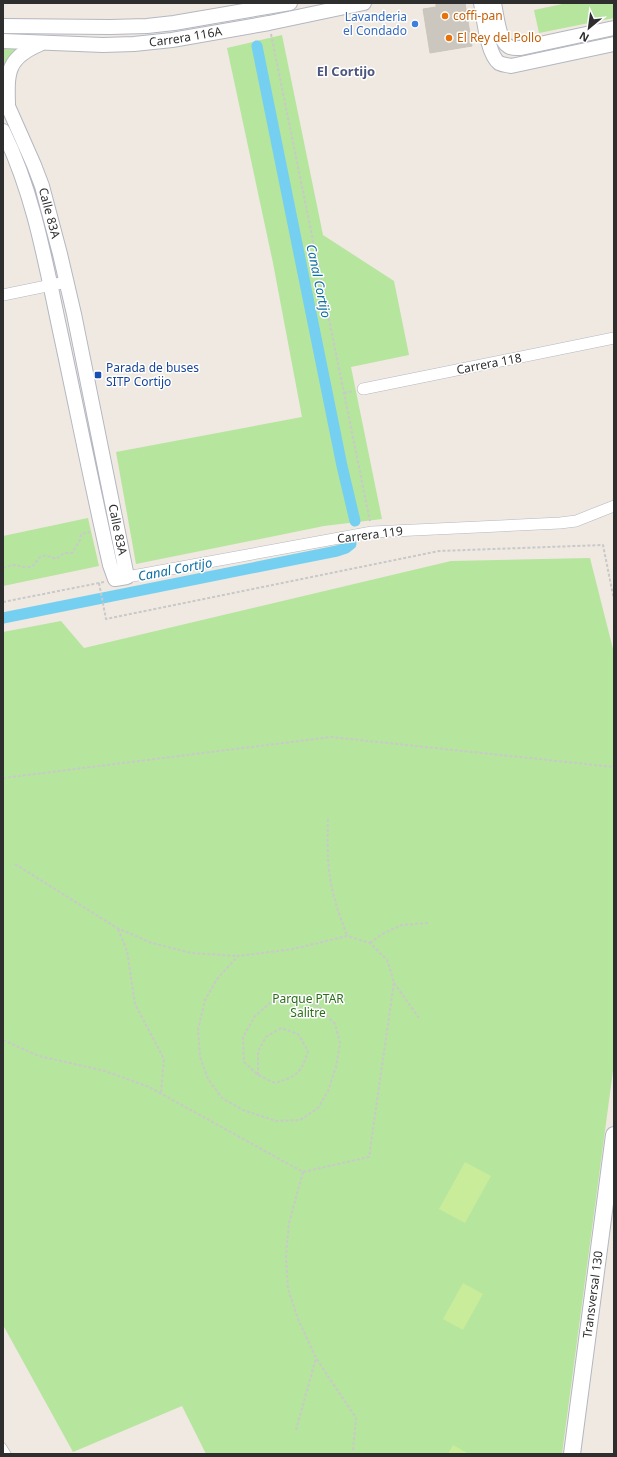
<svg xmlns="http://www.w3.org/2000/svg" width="617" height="1457" font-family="'Noto Sans',sans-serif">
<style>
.green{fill:#b6e59e}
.pitch{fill:#c9ec9a}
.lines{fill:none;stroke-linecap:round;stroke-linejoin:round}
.canal{stroke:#75cff0;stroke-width:11}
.building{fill:#cbc7bf;stroke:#cbc5ba}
.service-casing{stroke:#b4b7c1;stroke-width:7}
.minor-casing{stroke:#b4b7c1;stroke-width:12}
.tertiary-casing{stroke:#b4b7c1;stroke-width:16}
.secondary-casing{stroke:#b4b7c1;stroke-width:18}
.path{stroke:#c9c9c9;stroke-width:2;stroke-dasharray:3 2;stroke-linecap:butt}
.service{stroke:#fff;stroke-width:5.5}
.minor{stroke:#fff;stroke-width:11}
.tertiary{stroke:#fff;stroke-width:14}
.secondary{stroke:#fff;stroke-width:16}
.food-dot{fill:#e8710a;stroke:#fff;stroke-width:1.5}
.shop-dot{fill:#3f7fe0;stroke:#fff;stroke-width:1.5}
.transit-dot{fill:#1a4fb4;stroke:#fff;stroke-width:1.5}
.labels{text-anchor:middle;stroke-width:3;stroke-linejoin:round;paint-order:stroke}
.food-label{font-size:12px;fill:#c56008;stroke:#fff;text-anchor:start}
.shop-label{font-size:12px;fill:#366cbe;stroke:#fff;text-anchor:end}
.street-label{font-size:12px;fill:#2e2e2e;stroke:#fff}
.transit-label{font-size:12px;fill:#164399;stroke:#fff;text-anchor:start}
.park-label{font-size:12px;fill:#2c6e1b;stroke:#fff}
.neighbourhood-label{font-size:13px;font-weight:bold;fill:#4d5680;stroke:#fff}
.water-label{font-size:13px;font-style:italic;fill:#0d6fa3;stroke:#fff}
</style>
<rect width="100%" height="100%" fill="#efe9e1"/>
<g class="green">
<path d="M 567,3 L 614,3 L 614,18 L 539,33 L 534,10 Z"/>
<path d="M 282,35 L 323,235 L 394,281 L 409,355 L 351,367 L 382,519 L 324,526 L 136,564 L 116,452 L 302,417 L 273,263 L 227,48 Z"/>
<path d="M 3,48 L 17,49 L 10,56 L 3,71 Z"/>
<path d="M 88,518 L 99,566 L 3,586 L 3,536 Z"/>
<path d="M 590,558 L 614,653 L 614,1063 L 562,1454 L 206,1454 L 182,1406 L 73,1452 L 3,1325 L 3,632 L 61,621 L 84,648 L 451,561 Z"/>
</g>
<g class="pitch">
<path d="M 465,1162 L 491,1176 L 465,1223 L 439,1209 Z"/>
<path d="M 463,1283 L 483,1294 L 463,1330 L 443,1319 Z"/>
<path d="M 453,1445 L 469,1454 L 448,1454 Z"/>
</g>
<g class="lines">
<g class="canal">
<path d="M 257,46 L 342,466 L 355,521"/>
<path d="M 3,618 L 337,551 L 346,548 L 351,544"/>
</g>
</g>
<path class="building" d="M 436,3 L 465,3 L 472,46 L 430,53 L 423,9 L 436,7 Z"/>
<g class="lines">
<defs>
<path id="service" d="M 3,1446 L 8,1454"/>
<g id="minor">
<path d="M 3,295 L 66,282"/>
<path d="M 363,389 L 614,338"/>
<path d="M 127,577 L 372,532 L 560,523 L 576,521 L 614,506"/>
</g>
<g id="tertiary">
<path d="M 481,3 C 484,17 487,54 499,63 C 503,65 507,65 511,66 L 614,44"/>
<path d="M 494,3 C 496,13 499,41 508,46 C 512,49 517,48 521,48 L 614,28"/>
<path d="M 3,26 L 110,27 L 147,26 L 174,23 L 290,3"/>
<path id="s1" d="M 3,41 L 103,45 L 134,44 L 172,40 L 269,23 L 364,3"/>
<path id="s2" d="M 3,95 L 34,165 L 42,186 L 60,254 L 74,314 L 127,577 L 115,579 L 110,565 C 92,486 76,405 59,326 C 45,260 33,192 3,131"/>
<path d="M 8,104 C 7,72 7,58 40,44"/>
</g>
<g id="secondary">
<path id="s3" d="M 572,1454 L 614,1135"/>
</g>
</defs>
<use href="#service" class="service-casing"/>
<use href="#minor" class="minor-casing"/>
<use href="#tertiary" class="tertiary-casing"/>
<use href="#secondary" class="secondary-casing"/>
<g class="path">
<path d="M 271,34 L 370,521"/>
<path d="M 344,393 L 354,391"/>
<path d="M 3,568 C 7,567 11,565 16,565 C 20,566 24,568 29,567 C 41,565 33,549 56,559 L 64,553 L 72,553 L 80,540 L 81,534 L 90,532"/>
<path d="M 99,583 L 106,619 L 439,551 L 603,545 L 614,600"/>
<path d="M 3,602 L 104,582"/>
<path d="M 3,778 L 331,737 L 614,767"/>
<path d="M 328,819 C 327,846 327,873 335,900 C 338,912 343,924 347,936"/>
<path d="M 15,864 L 117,928 L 152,943 L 191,953 L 238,956"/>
<path d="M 118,929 L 127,951 L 135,1004 L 164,1059 L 161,1093"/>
<path d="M 370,943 L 382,934 L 402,925 L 428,923"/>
<path d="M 394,983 L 419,1018"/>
<path d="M 3,1040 L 39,1056 L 105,1071 L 149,1087 L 303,1172 L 369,1157 L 394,982 L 387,960 L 370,943 L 347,936 L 293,949 L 238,956 L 217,979 L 205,1000 L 198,1029 L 200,1057 L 208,1079 L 222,1098 L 243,1110 L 276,1121 L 300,1120 L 318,1108 L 328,1091 L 336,1067 L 340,1043 L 335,1024 L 318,1006 L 293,996 L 271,1002 L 255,1016 L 243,1037 L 244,1062 L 258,1075 L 275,1083 C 297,1076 301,1074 308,1051 L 298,1034 L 281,1028 L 266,1037 L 258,1051 L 258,1075"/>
<path d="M 303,1172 L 289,1223 L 286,1255 L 288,1289 L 298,1319 L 316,1358 L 356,1418 L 353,1450"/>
<path d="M 296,1430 L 316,1358"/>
</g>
<use href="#service" class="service"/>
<use href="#minor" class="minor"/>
<use href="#tertiary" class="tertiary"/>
<use href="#secondary" class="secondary"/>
</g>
<g class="food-dot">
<circle cx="445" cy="16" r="4"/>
<circle cx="449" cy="38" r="4"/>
</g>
<circle class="shop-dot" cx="415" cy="24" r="4"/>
<rect class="transit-dot" x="94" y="371" width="8" height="8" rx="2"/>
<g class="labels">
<g class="food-label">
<text x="453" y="20">coffi-pan</text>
<text x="457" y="42">El Rey del Pollo</text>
</g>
<g class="shop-label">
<text x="407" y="21">Lavanderia<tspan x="407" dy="14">el Condado</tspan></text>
</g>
<g class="street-label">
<text dy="4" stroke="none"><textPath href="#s1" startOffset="183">Carrera 116A</textPath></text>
<text dy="4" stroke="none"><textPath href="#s2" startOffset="127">Calle 83A</textPath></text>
<text transform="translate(489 364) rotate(-11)" y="4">Carrera 118</text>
<text dy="4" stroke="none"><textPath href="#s2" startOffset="451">Calle 83A</textPath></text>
<text transform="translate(370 535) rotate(-7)" y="4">Carrera 119</text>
<text dy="4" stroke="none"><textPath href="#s3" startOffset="161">Transversal 130</textPath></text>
</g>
<g class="transit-label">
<text x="106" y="372">Parada de buses<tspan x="106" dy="14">SITP Cortijo</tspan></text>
</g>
<g class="park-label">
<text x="308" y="1003">Parque PTAR<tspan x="308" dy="14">Salitre</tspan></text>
</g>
<g class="neighbourhood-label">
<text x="346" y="76">El Cortijo</text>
</g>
<g class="water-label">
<text transform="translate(319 281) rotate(78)" y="5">Canal Cortijo</text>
<text transform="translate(175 569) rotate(-11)" y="5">Canal Cortijo</text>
</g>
</g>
<rect width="617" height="1457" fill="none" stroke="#2e2e2e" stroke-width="8"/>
<g transform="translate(589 28) rotate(209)" stroke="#ffffff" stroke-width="3" paint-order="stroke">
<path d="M0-3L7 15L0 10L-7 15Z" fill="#2e2e2e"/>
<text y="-6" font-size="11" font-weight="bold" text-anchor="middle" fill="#2e2e2e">N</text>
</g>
</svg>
